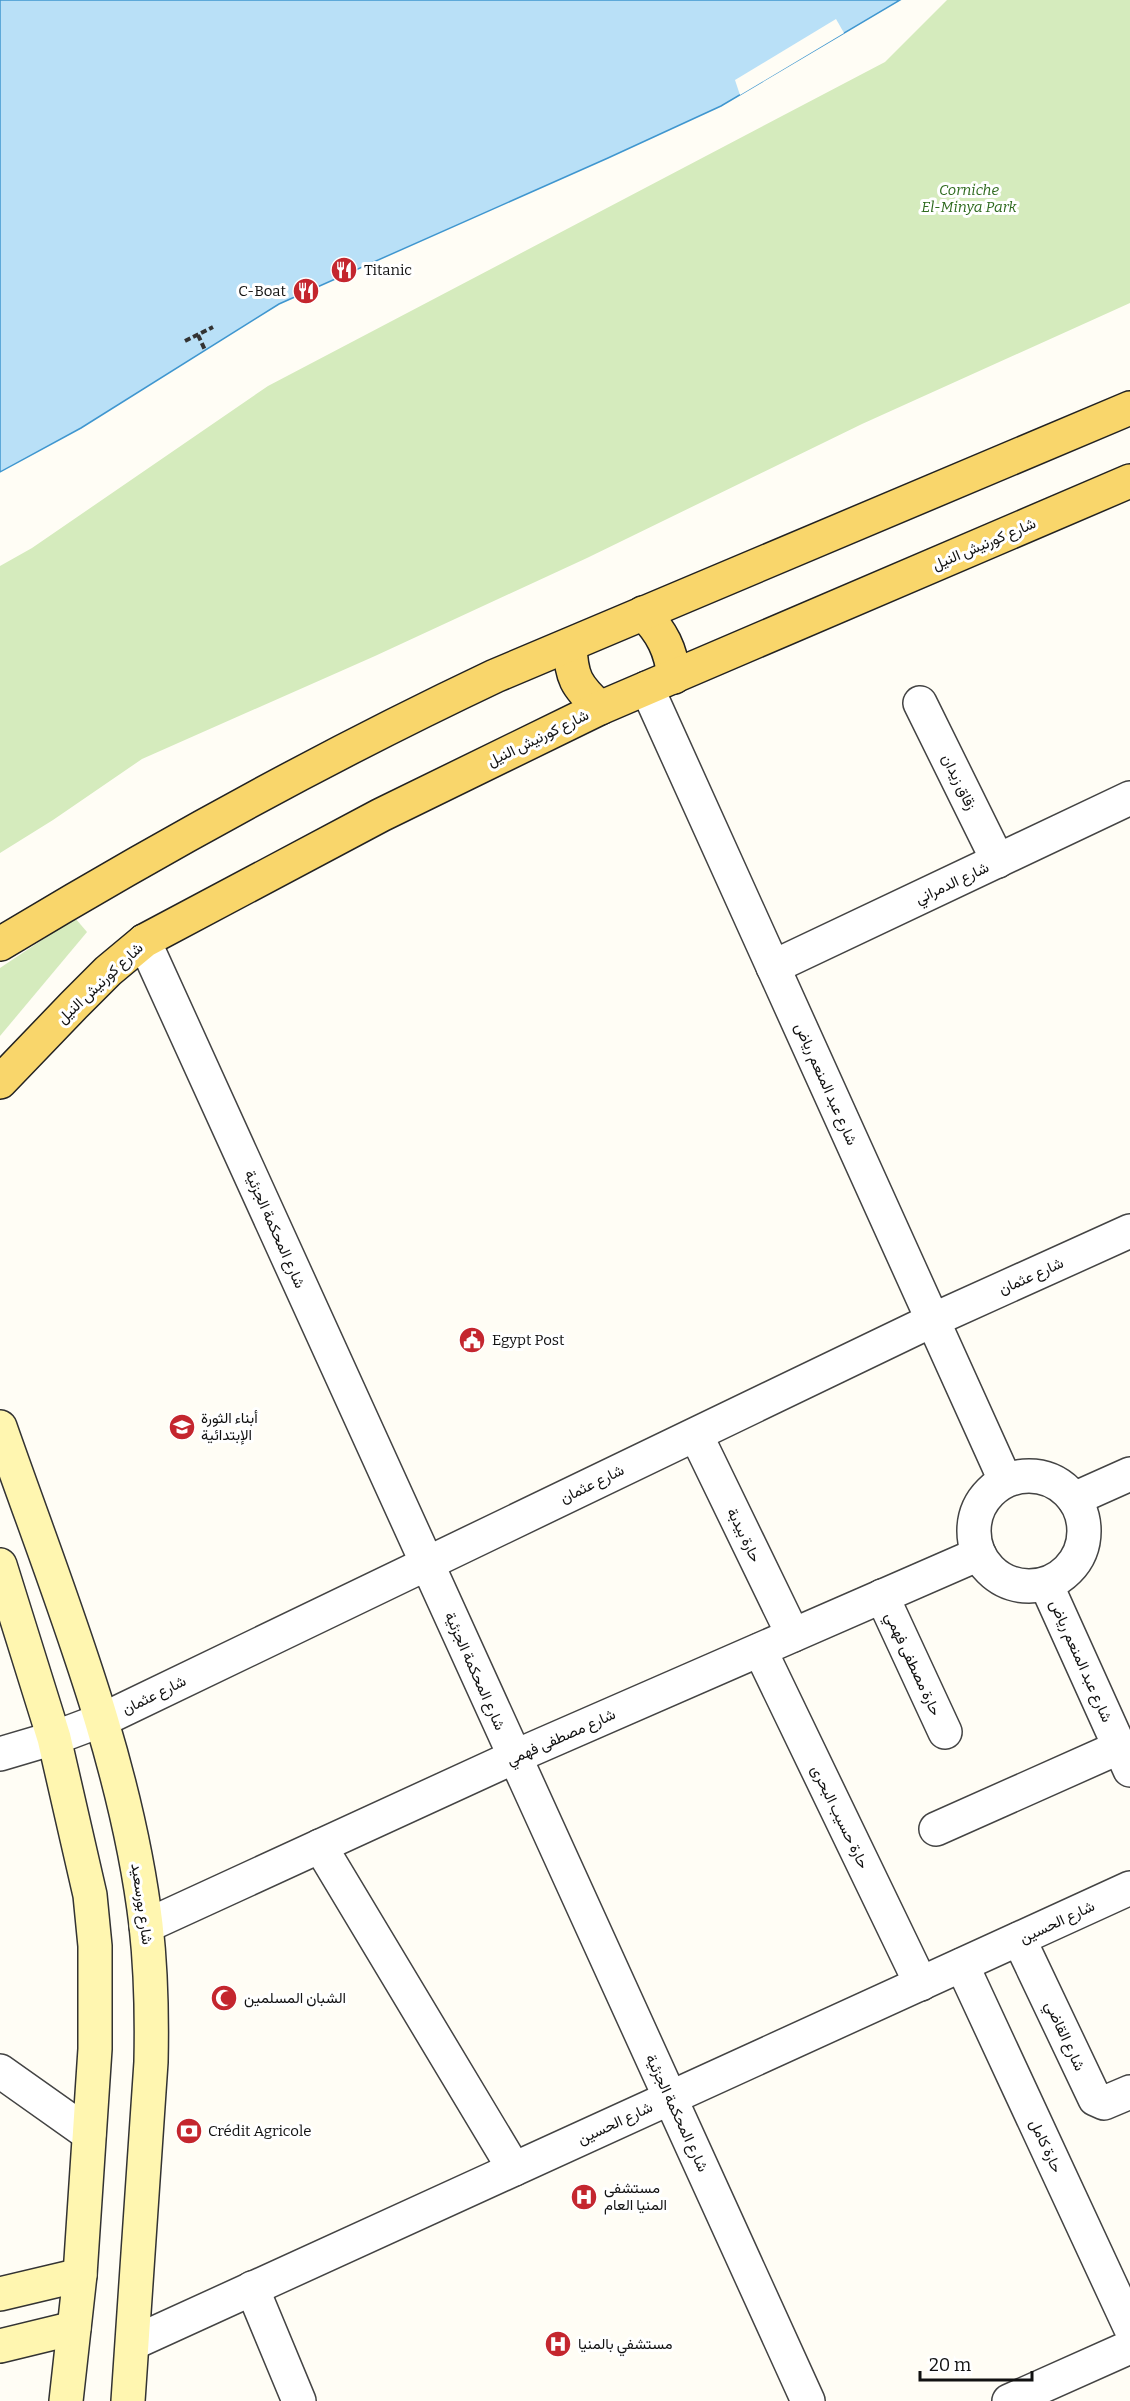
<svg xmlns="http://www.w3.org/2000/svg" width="1130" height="2401" font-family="Bitter,Vazirmatn,serif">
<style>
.green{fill:#d5ebbd}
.water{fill:#b9e0f7;stroke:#3f96cf;stroke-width:1.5}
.pier{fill:#fffdf5}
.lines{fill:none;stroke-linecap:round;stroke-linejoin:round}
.street-casing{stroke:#444;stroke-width:36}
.secondary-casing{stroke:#333;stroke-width:36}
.primary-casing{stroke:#222;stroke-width:36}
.path{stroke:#333;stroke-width:4;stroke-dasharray:6 3;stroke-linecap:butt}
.street{stroke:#fff;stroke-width:33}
.secondary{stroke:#fff6b0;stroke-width:33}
.primary{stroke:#f9d66b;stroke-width:33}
.labels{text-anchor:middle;stroke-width:6;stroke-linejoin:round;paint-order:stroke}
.park-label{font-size:15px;font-style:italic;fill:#2f6b1f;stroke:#fff}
.poi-label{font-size:15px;fill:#111;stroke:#fff;text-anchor:start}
.street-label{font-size:15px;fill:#111;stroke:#fff}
</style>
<rect width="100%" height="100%" fill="#fffdf5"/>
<g class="green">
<path d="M 947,0 L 1130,0 L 1130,303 L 862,424 L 587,558 L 375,656 L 142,759 L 53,820 L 0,853 L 0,566 L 32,548 L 268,386 L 885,62 Z"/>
<path d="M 75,918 L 87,932 L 0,1036 L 0,968 Z"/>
</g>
<path class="water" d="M 0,0 L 900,0 L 721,106 L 608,158 L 279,304 L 81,428 L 0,472 Z"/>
<path class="pier" d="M 836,19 L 844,33 L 740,95 L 735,80 Z"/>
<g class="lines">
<defs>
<g id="street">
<path d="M 647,688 L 1005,1480"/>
<path d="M 920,703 L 998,861"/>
<path d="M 144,941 L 808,2401"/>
<path d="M 773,967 L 1130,798"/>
<path d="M 696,1435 L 793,1635"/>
<circle cx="1029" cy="1531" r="55"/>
<path d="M 1074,1499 L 1130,1474"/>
<path d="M 1046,1584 L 1130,1770"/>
<path d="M 882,1596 L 945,1732"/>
<path d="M 760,1650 L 921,1984"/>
<path d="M 0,1754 L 54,1738 L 102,1720 L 933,1320 L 1130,1231"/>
<path d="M 936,1829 L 1120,1747"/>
<path d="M 320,1846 L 514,2169"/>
<path d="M 146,1926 L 514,1757 L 979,1554"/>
<path d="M 1019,1939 L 1095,2099 L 1104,2103 L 1130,2092"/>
<path d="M 962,1965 L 1130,2327"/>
<path d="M 0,2071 L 89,2134"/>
<path d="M 252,2288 L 299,2401"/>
<path d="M 133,2343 L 1130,1888"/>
<path d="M 1009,2401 L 1130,2347"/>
</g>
<g id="secondary">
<path d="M 0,1427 C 56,1588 126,1755 146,1925 C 151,1970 152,2016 151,2062 L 128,2401"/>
<path d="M 0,1565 L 54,1738 L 90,1895 L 95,1946 L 95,2049 L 80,2275 L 66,2401"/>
<path d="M 0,2294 L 80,2275"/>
<path d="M 0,2346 L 74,2328"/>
</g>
<g id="primary">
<path d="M 643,613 C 662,632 671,650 674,677"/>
<path d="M 570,645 C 571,677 576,686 600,708"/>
<path d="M 0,944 C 161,847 326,756 495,676 L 1130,408"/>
<path d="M 0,1082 L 74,1005 L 108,971 L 144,941 L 381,815 L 600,708 L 1130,481"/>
</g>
</defs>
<use href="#street" class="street-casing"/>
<use href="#secondary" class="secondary-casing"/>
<use href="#primary" class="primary-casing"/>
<g class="path">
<path d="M 198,335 L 205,350"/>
<path d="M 185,341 L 213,327"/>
</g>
<use href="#street" class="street"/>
<use href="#secondary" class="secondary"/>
<use href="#primary" class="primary"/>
</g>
<defs>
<symbol id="restaurant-disc" viewBox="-11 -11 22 22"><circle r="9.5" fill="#c4262e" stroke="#fff"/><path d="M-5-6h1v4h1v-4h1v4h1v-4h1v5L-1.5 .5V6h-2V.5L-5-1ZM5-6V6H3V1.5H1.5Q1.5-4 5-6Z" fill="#fff"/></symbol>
<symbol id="civic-disc" viewBox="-11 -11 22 22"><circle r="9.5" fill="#c4262e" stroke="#fff"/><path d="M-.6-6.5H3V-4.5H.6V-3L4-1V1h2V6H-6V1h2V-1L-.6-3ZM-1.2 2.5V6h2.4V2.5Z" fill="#fff"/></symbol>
<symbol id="school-disc" viewBox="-11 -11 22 22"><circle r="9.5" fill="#c4262e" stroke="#fff"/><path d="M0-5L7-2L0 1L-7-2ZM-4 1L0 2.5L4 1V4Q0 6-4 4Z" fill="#fff"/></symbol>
<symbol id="mosque-disc" viewBox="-11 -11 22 22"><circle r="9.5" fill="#c4262e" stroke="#fff"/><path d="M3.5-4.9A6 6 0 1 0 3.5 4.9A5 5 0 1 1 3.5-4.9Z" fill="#fff"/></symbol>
<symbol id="bank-disc" viewBox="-11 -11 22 22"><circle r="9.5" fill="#c4262e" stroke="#fff"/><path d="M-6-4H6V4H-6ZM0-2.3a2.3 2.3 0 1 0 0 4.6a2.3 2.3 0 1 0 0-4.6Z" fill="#fff"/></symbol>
<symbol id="hospital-disc" viewBox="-11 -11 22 22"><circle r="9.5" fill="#c4262e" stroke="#fff"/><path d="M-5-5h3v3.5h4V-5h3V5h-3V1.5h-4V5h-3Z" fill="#fff"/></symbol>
</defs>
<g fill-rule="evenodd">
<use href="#restaurant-disc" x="329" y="255" width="30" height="30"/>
<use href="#restaurant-disc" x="291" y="276" width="30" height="30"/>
<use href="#civic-disc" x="457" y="1325" width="30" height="30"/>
<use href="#school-disc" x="167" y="1412" width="30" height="30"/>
<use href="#mosque-disc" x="209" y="1983" width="30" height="30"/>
<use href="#bank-disc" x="174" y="2116" width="30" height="30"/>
<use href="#hospital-disc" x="569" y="2182" width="30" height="30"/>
<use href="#hospital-disc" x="543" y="2329" width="30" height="30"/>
</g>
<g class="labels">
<g class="park-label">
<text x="969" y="195">Corniche<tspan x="969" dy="17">El-Minya Park</tspan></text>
</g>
<g class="poi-label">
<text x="364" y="275">Titanic</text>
<text x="286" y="296" text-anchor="end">C-Boat</text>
<text x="492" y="1345">Egypt Post</text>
<text x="201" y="1423">أبناء الثورة<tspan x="201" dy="17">الإبتدائية</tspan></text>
<text x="244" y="2003">الشبان المسلمين</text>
<text x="208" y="2136">Crédit Agricole</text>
<text x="604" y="2193">مستشفى<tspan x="604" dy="17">المنيا العام</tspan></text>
<text x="578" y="2349">مستشفي بالمنيا</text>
</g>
<g class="street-label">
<text transform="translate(984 544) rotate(-23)" y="5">شارع كورنيش النيل</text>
<text transform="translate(538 738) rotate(-26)" y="5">شارع كورنيش النيل</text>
<text transform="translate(959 782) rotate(64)" y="5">زقاق زيدان</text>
<text transform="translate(952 883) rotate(-25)" y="5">شارع الدمراني</text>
<text transform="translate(100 983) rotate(-43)" y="5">شارع كورنيش النيل</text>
<text transform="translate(826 1084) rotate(66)" y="5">شارع عبد المنعم رياض</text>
<text transform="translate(275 1229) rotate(66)" y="5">شارع المحكمة الجزئية</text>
<text transform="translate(1031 1276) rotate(-24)" y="5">شارع عثمان</text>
<text transform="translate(592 1484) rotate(-26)" y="5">شارع عثمان</text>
<text transform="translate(744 1535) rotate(64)" y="5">حارة بيدبة</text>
<text transform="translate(1081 1661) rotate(66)" y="5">شارع عبد المنعم رياض</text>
<text transform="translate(913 1664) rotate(65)" y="5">حارة مصطفى فهمي</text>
<text transform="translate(475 1671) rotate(66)" y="5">شارع المحكمة الجزئية</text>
<text transform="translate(154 1695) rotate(-26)" y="5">شارع عثمان</text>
<text transform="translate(561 1737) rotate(-24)" y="5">شارع مصطفى فهمي</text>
<text transform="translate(840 1817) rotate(64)" y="5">حارة حسيب البحرى</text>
<text transform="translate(142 1904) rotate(82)" y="5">شارع بورسعيد</text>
<text transform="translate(1057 1922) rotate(-25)" y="5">شارع الحسين</text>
<text transform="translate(1065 2036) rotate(65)" y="5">شارع القاضي</text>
<text transform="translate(677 2113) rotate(65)" y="5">شارع المحكمة الجزئية</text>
<text transform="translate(615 2123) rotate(-25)" y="5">شارع الحسين</text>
<text transform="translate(1046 2146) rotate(65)" y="5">حارة كامل</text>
</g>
</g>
<path d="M920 2371v9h112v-9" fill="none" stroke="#111111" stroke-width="3"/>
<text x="929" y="2371" font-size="18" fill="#111111" stroke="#ffffff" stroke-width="4.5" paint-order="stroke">20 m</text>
</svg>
